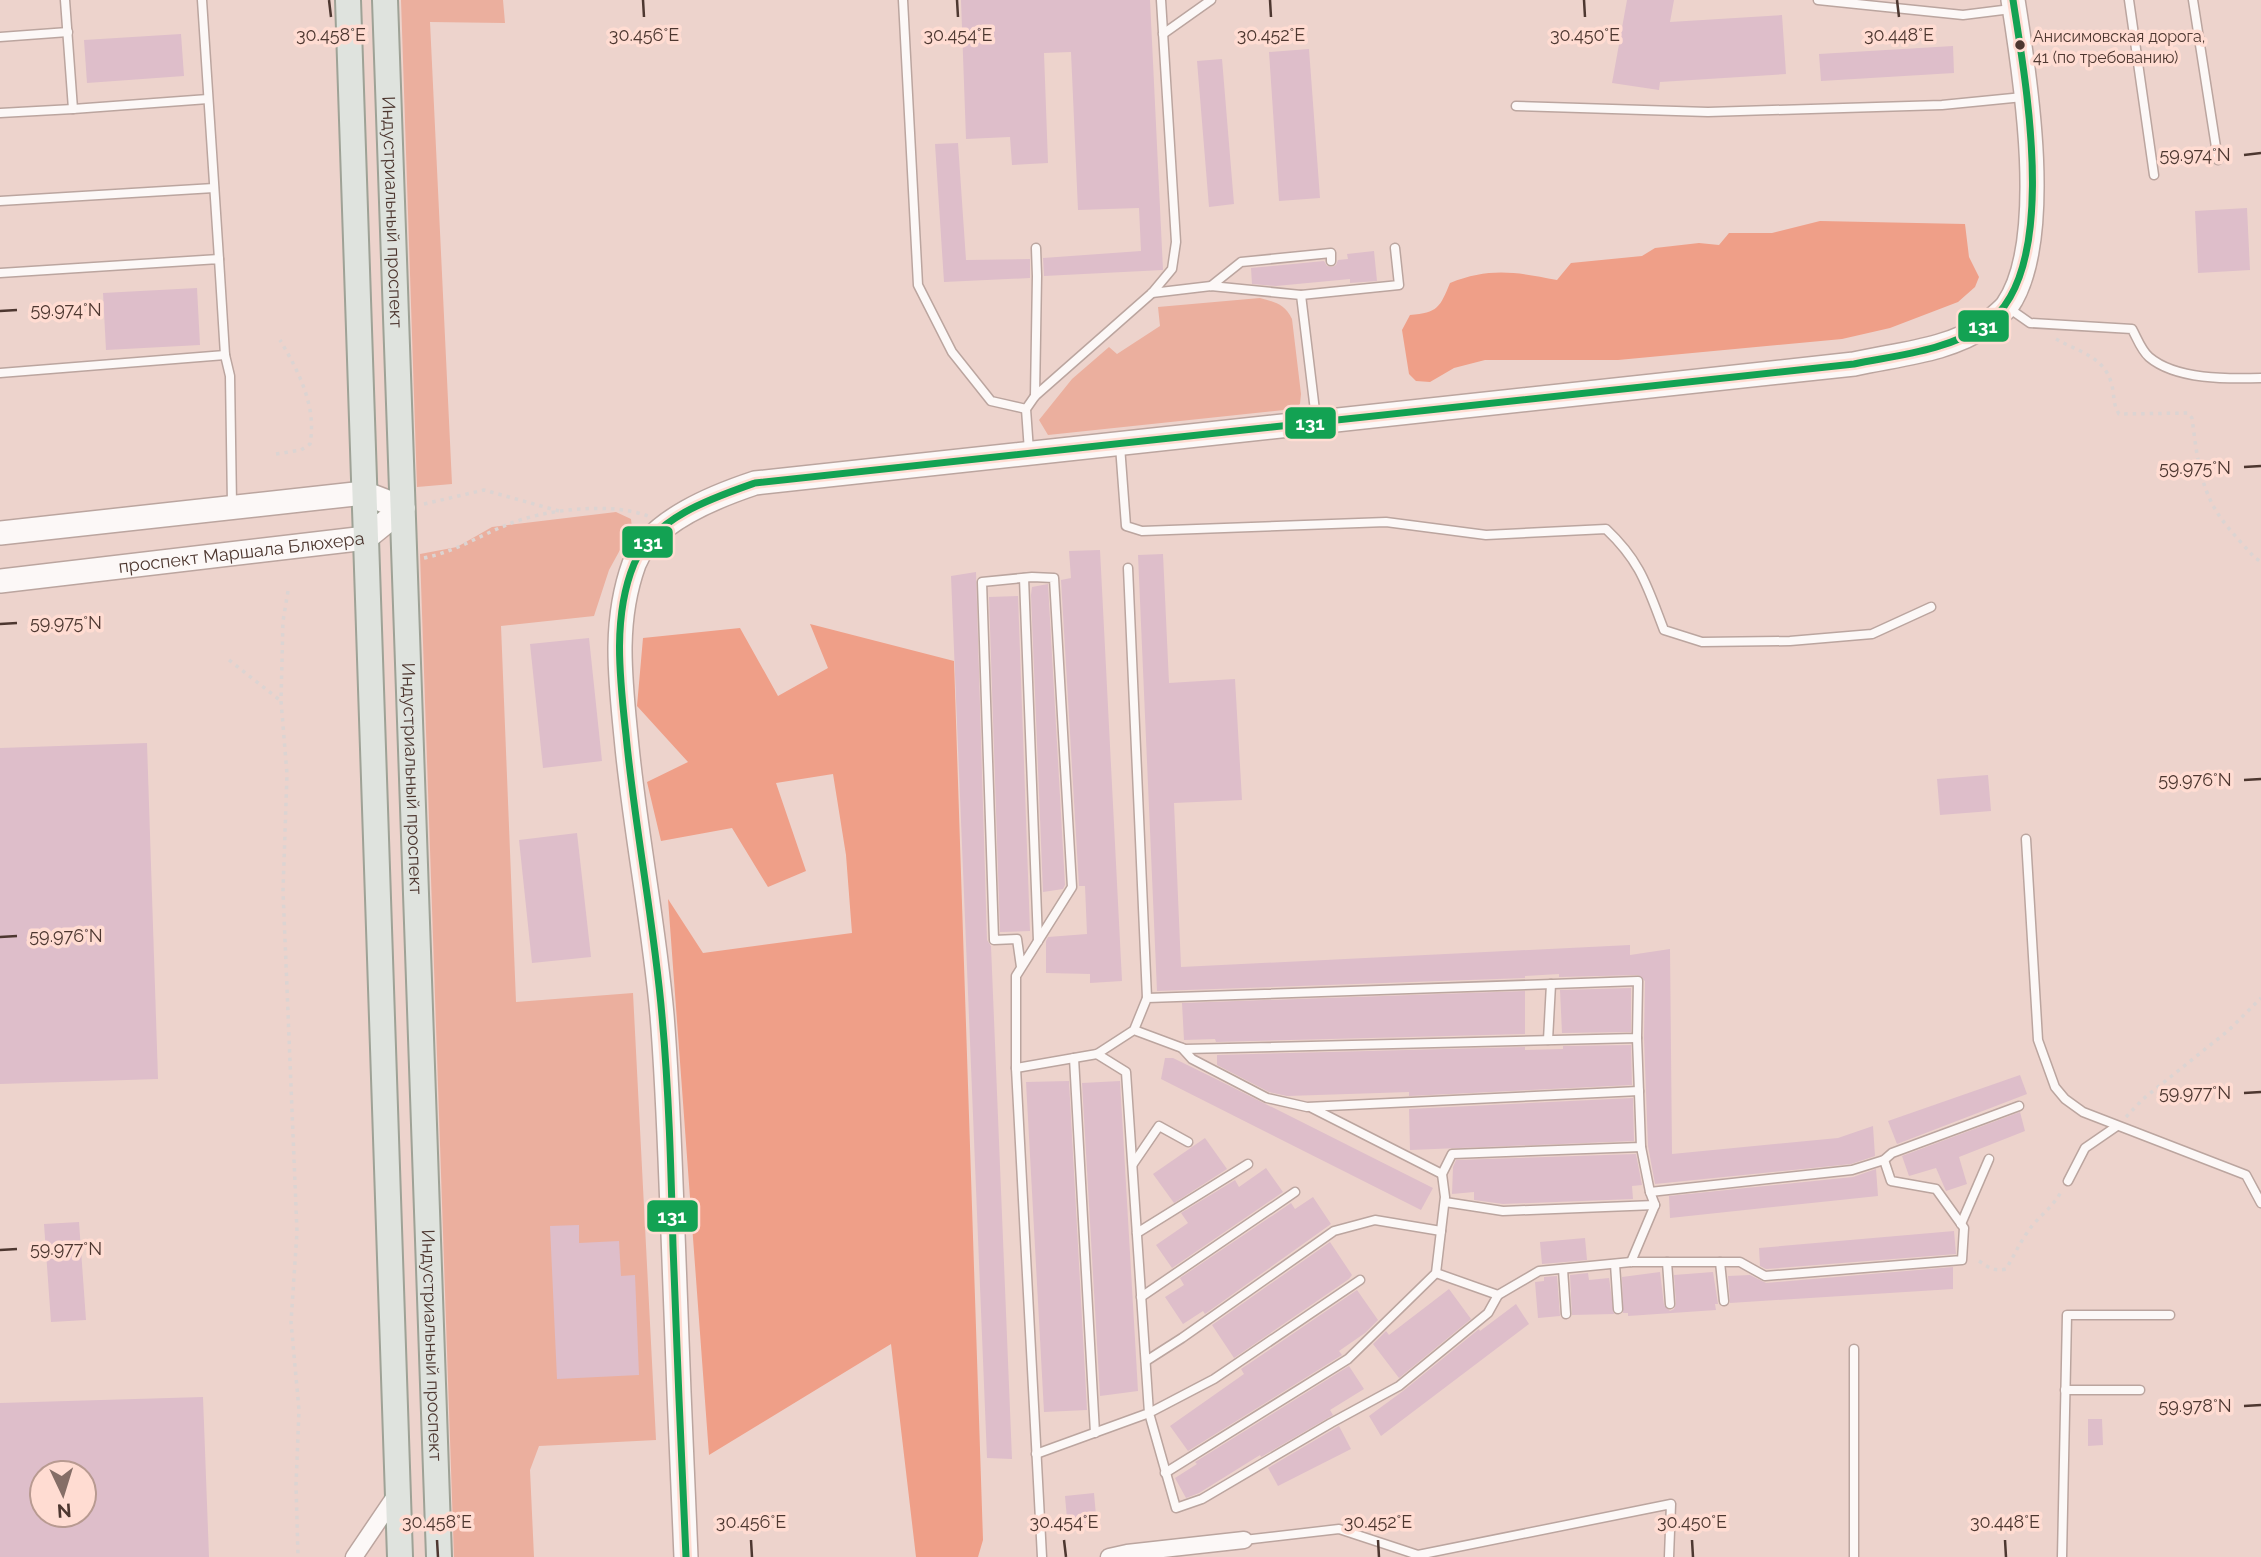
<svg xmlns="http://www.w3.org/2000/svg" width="2261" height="1557" font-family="Raleway,sans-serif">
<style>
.green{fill:#ebaf9e}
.forest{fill:#ef9f88}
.building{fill:#debeca;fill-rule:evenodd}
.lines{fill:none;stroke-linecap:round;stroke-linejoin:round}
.lane-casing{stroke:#bba59f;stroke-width:11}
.street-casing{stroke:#bba59f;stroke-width:19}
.secondary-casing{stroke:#bba59f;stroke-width:26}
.primary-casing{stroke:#9ea296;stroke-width:28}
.path{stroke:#dcd4d2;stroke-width:3.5;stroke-dasharray:3.5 5;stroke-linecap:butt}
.lane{stroke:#fcf8f7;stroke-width:8}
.street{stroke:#fcf8f7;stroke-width:16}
.secondary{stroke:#fcf8f7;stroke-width:23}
.primary{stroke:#dfe3de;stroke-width:24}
.bus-1-casing{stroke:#ffdcd2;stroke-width:12}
.bus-1{stroke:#13a253;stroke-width:7}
.ticks{fill:none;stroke:#4d3730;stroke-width:2.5}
.bus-dot{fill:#4d3730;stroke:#ffdcd2;stroke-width:2.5}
.labels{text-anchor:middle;stroke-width:7;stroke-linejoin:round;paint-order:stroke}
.bus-label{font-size:16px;fill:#4d3730;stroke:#ffdcd2;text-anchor:start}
.street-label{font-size:18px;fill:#4d3730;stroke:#ffdcd2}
.ticks-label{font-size:18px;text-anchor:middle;fill:#4d3730;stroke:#ffdcd2;stroke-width:7;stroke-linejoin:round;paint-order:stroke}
.line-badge{stroke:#ffdcd2;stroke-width:2.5}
.badge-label{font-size:19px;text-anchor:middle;font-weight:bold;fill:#fff}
</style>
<rect width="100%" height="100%" fill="#edd3cc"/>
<g class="green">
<path d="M 401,0 L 503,0 L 505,23 L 430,22 L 452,484 L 417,487 Z"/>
<path d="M 1260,298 C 1275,302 1285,304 1292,319 L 1301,394 L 1300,404 L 1293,409 L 1048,435 L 1039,420 L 1072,379 L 1109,347 L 1117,354 L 1160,326 L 1158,307 Z"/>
<path d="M 616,512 L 631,519 L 632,528 L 609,570 L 594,616 L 501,626 L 516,1002 L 633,993 L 656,1440 L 539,1446 L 530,1470 L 534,1557 L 454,1557 L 420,554 L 457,547 L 492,527 Z"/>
</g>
<g class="forest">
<path d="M 1820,221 L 1965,224 L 1969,257 L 1979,277 L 1975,287 L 1958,302 L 1890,328 L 1842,339 L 1618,360 L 1485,360 L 1454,368 L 1430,382 L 1416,381 L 1409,374 L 1402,330 L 1410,315 C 1438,313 1440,307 1450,283 C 1489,267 1517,272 1557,280 L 1571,263 L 1642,256 L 1655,248 L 1699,243 L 1719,245 L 1729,233 L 1772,233 Z"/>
<path d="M 810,624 L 954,661 L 983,1540 L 978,1557 L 916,1557 L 891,1344 L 709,1455 L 668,899 L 703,953 L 852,933 L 846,855 L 833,774 L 776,783 L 806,871 L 768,887 L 732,828 L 661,841 L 647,782 L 688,762 L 637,706 L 643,638 L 740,628 L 778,696 L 828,668 Z"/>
</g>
<g class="building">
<path d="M 961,0 L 1150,0 L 1163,270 L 1044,276 L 1043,258 L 1141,251 L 1139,208 L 1078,210 L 1071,52 L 1044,53 L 1048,163 L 1012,165 L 1010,137 L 966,139 Z"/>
<path d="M 1627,0 L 1674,0 L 1670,22 L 1782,15 L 1786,74 L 1660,82 L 1659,90 L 1612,83 Z"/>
<path d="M 181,34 L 184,76 L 87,83 L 84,40 Z"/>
<path d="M 1953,46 L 1954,73 L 1821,81 L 1819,54 Z"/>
<path d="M 1309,49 L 1320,198 L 1279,201 L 1269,52 Z"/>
<path d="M 1222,59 L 1234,204 L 1209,207 L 1197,61 Z"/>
<path d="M 958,143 L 966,260 L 1030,259 L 1030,278 L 944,282 L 935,144 Z"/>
<path d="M 2247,208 L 2250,270 L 2198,273 L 2195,211 Z"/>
<path d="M 1374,251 L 1377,281 L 1350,283 L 1350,279 L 1276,286 L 1252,284 L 1251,268 L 1324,261 L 1327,266 L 1332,267 L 1336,265 L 1338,260 L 1348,259 L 1347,254 Z"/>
<path d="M 197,288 L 200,345 L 106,350 L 103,293 Z"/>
<path d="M 1100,550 L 1122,981 L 1090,983 L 1090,974 L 1046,973 L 1046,941 L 1048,937 L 1087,934 L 1085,886 L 1079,886 L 1061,580 L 1071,578 L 1069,551 Z"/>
<path d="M 1163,554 L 1169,683 L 1235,679 L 1242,800 L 1174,803 L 1181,967 L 1630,945 L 1630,955 L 1670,949 L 1672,1154 L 1838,1138 L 1873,1126 L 1875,1156 L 1851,1164 L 1655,1184 L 1648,1146 L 1644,1038 L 1645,981 L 1638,975 L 1559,977 L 1559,974 L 1525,976 L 1525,978 L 1157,991 L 1138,555 Z"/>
<path d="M 976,572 L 987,940 L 991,946 L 1012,1459 L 987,1458 L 951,576 Z"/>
<path d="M 1048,584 L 1065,885 L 1063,889 L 1043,892 L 1031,595 L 1032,587 Z"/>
<path d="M 1018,596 L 1030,931 L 1000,932 L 989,597 Z"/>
<path d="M 589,638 L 602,761 L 543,768 L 530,644 Z"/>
<path d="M 147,743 L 158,1079 L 0,1084 L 0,748 Z"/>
<path d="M 1988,775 L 1991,811 L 1940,815 L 1937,779 Z"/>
<path d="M 577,833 L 591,957 L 532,963 L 519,840 Z"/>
<path d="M 1631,988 L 1631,1032 L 1562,1033 L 1560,990 Z"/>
<path d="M 1525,991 L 1525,1034 L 1216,1042 L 1215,1039 L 1184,1040 L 1182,1003 Z"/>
<path d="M 1631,1045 L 1632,1085 L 1409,1096 L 1409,1092 L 1287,1096 L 1269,1092 L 1217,1065 L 1217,1055 L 1525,1047 L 1525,1050 L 1563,1049 L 1563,1046 Z"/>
<path d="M 1165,1058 L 1173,1058 L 1218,1080 L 1433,1188 L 1421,1210 L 1161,1079 Z"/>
<path d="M 2020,1075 L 2027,1094 L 1897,1144 L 1888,1121 Z"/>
<path d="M 1069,1081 L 1087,1410 L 1044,1412 L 1026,1082 Z"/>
<path d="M 1120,1081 L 1138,1391 L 1100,1396 L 1082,1083 Z"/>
<path d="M 1633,1098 L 1634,1141 L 1410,1150 L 1409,1109 Z"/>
<path d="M 2020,1112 L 2025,1131 L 1959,1157 L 1967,1184 L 1946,1191 L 1936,1168 L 1909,1176 L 1902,1156 Z"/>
<path d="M 1205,1138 L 1227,1169 L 1174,1203 L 1153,1174 Z"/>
<path d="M 1636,1154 L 1642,1185 L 1632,1186 L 1633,1199 L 1503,1204 L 1474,1200 L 1474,1192 L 1452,1194 L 1453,1167 L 1456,1160 Z"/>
<path d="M 1266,1168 L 1283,1192 L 1172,1268 L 1156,1245 L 1188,1223 L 1181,1213 L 1235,1180 L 1239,1187 Z"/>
<path d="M 1876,1169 L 1878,1196 L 1670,1218 L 1669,1196 L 1853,1177 Z"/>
<path d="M 1313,1197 L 1331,1224 L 1205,1314 L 1203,1311 L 1183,1324 L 1165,1297 L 1184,1285 L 1180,1278 L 1291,1203 L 1295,1209 Z"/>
<path d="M 79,1222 L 86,1320 L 51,1322 L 44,1224 Z"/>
<path d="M 579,1225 L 579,1243 L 619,1241 L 621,1276 L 635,1275 L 639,1375 L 557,1379 L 550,1226 Z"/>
<path d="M 1954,1231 L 1956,1254 L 1766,1269 L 1760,1266 L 1759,1248 Z"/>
<path d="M 1585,1238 L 1587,1260 L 1542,1264 L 1540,1242 Z"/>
<path d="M 1330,1242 L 1352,1275 L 1349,1279 L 1234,1358 L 1212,1325 Z"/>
<path d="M 1953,1267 L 1953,1289 L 1730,1303 L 1728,1276 L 1750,1275 L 1766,1283 Z"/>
<path d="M 1660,1272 L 1664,1305 L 1670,1311 L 1674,1309 L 1676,1304 L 1674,1275 L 1713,1272 L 1718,1304 L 1715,1304 L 1716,1310 L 1628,1316 L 1628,1313 L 1623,1313 L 1622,1277 Z"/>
<path d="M 1588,1273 L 1589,1280 L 1609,1278 L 1614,1314 L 1572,1315 L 1570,1275 Z"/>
<path d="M 1557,1276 L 1560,1316 L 1538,1318 L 1535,1282 L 1544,1281 L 1544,1277 Z"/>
<path d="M 1449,1289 L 1471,1319 L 1399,1378 L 1373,1344 L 1386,1331 L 1389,1335 Z"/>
<path d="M 1357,1290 L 1378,1320 L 1365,1333 L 1339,1351 L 1342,1355 L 1188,1451 L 1170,1426 L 1244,1374 L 1241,1369 Z"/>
<path d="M 1516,1304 L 1529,1324 L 1381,1436 L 1369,1416 L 1403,1391 L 1479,1329 L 1480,1331 Z"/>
<path d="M 1349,1366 L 1364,1389 L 1330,1410 L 1333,1415 L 1261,1457 L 1260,1455 L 1199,1493 L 1186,1498 L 1175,1478 L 1197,1464 L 1195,1462 Z"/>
<path d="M 203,1397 L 209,1557 L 0,1557 L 0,1403 ZM 42,1473 L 84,1473 L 84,1515 L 42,1515 Z"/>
<path d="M 2088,1419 L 2102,1419 L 2103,1445 L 2088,1446 Z"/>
<path d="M 1339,1426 L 1351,1449 L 1278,1486 L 1268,1468 Z"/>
<path d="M 1094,1493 L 1097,1527 L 1068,1530 L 1065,1496 Z"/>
</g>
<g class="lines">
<defs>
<g id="lane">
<path d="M 65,0 L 73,109 L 208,99"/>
<path d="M 202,0 L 219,259"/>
<path d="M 903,0 L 918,285 L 952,352 L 991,401 L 1026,409"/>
<path d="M 1818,0 L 1963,15 L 2011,9"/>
<path d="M 2129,0 L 2154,175"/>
<path d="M 2193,0 L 2218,160"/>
<path d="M 1163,34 L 1211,0"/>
<path d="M 0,37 L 68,32"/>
<path d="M 1516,106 L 1708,112 L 1942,105 L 2023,97"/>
<path d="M 0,113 L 73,109"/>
<path d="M 0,201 L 214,188"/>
<path d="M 0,273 L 219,259 L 225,355 L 230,376 L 232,505"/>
<path d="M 1211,286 L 1241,262 L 1331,253 L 1331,261"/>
<path d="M 1152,293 L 1211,286 L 1301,295 L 1316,419"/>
<path d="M 1301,295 L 1399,285 L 1395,248"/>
<path d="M 2010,309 L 2030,323 L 2132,329 C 2137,338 2141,350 2149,357 C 2176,380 2228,379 2261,378"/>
<path d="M 0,373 L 225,355"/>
<path d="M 1035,396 L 1037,276 L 1036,248"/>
<path d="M 1120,446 L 1126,526 L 1142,531 L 1386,522 L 1486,535 L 1606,529 C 1641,562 1647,586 1664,630 L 1702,642 L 1790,641 L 1872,634 L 1931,607"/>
<path d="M 1029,451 L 1026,409 L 1035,396 L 1152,293 L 1172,269 L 1176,242 L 1161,0"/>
<path d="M 1128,568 L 1147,998"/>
<path d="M 1024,578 L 1038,941"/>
<path d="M 2026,839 L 2038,1040 L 2055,1087 L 2065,1099 L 2083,1112 L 2246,1175 L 2261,1203"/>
<path d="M 1021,967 L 1017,939 L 994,940 L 982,582 L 1032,577 L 1054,578 L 1072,887 L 1016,976 L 1016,1068 L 1042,1557"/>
<path d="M 1548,1040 L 1551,984"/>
<path d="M 1182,1048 L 1192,1059 L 1267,1098 L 1307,1107 L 1639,1091"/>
<path d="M 1074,1058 L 1095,1433"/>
<path d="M 1016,1068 L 1097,1054 L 1134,1030 L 1185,1049 L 1637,1038 L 1638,981 L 1147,998 L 1134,1030"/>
<path d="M 1312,1108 L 1442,1174"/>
<path d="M 1884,1160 L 1892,1153 L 2019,1106"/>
<path d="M 1133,1164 L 1159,1126 L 1188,1142"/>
<path d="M 2068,1181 L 2085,1148 L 2117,1126"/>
<path d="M 1445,1202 L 1503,1211 L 1655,1205"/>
<path d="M 1961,1224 L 1989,1159"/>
<path d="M 1137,1233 L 1248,1164"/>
<path d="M 1631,1262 L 1655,1205 L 1650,1192"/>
<path d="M 1667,1262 L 1670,1304"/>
<path d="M 1720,1262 L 1724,1301"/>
<path d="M 1615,1264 L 1618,1309"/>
<path d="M 1563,1269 L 1566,1314"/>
<path d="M 1360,1280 L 1214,1379 L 1149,1413 L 1176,1508 L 1202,1499 L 1331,1423 L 1399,1386 L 1488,1313 L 1498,1295 L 1436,1273"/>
<path d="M 1498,1295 L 1539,1271 L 1631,1262 L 1740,1262 L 1765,1276 L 1962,1260 L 1964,1228 L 1936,1189 L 1891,1181 L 1884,1160 L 1852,1170 L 1650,1192 L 1641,1147"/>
<path d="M 1141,1297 L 1295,1192"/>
<path d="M 1854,1349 L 1854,1557"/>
<path d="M 1146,1361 L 1182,1338 L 1334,1231 L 1375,1220 L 1441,1231"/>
<path d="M 2065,1390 L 2140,1390"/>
<path d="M 1036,1454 L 1149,1413 L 1126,1072 L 1097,1054"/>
<path d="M 1165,1473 L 1348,1359 L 1436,1273 L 1445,1197 L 1442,1174 L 1452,1154 L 1641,1147 L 1637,1038"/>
<path d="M 1244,1540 L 1339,1529 L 1418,1555 L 1671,1504 L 1669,1557"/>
<path d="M 2062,1557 L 2067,1315 L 2170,1315"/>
</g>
<g id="street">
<path d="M 354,1557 L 398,1492"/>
<path d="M 1109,1557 L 1127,1553 L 1244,1540"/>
</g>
<g id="secondary">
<path d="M 0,533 L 364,493 L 403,508"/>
<path id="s1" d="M 0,581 L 366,538 L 403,508"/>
<path d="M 686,1557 C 681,1449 677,1342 673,1234 C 670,1161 668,1088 662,1015 C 654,925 636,836 627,747 C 621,684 612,625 634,564 C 651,521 716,496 755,483 L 1854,364 C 1898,354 1949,351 1987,324 C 1993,319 2002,312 2007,306 C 2052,242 2025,75 2013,0"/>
</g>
<g id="primary">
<path d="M 348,0 L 400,1557"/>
<path id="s2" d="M 385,0 L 439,1557"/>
</g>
</defs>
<use href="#lane" class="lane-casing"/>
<use href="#street" class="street-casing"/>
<use href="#secondary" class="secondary-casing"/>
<use href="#primary" class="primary-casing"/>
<g class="path">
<path d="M 2056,339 C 2077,351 2103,356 2111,382 C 2115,394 2112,403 2119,414 L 2188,413 L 2192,418 C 2196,448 2199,482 2215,509 C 2225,526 2241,542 2254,557 L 2261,562"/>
<path d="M 276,454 L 301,450 L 310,444 C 317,407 299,372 280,340"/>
<path d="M 424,504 L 484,490 L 559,511"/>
<path d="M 424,558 C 454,552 481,535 509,524 C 546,509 611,502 648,516"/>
<path d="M 288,591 L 283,621 L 281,701 L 287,774 L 283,891 L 297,1232 L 291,1322 L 299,1410 L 296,1485 L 298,1557"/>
<path d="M 229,660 L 281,701"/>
<path d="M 2126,1117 L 2143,1099 L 2229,1030 L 2261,998"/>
<path d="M 1979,1261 C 1988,1267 1994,1272 2006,1269 C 2014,1256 2020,1242 2029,1230 C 2039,1216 2053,1207 2061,1192"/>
</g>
<use href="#lane" class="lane"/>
<use href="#street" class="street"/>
<use href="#secondary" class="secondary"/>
<use href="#primary" class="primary"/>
<defs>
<path id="bus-1" d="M 686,1557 C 681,1453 677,1350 673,1246 C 671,1169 669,1092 662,1016 C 654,922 635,829 626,735 C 620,680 612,617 634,564 C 653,518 712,498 755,483 L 1854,364 C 1898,355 1947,351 1985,325 C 2062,273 2025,79 2013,0"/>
</defs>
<use href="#bus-1" class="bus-1-casing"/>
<use href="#bus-1" class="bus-1"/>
</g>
<path class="ticks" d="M 329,0 L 331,17M 643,0 L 644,17M 957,0 L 958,17M 1270,0 L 1271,17M 1584,0 L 1585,17M 1897,0 L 1899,17M 2244,155 L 2261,153M 0,311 L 17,310M 2244,467 L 2261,466M 0,624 L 17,623M 2244,780 L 2261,779M 0,937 L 17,936M 2244,1093 L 2261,1092M 0,1250 L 17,1249M 2244,1406 L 2261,1405M 437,1540 L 438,1557M 751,1540 L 752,1557M 1064,1540 L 1066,1557M 1378,1540 L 1379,1557M 1692,1540 L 1693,1557M 2005,1540 L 2006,1557"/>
<circle class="bus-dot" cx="2020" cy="45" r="6"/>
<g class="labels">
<g class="bus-label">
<text x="2033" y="42">Анисимовская дорога,<tspan x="2033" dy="21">41 (по требованию)</tspan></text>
</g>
<g class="street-label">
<text dy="6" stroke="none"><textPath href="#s2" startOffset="212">Индустриальный проспект</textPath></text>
<text dy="6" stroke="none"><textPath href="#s1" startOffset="243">проспект Маршала Блюхера</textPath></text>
<text dy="6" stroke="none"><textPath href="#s2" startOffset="779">Индустриальный проспект</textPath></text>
<text dy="6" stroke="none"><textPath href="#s2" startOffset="1346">Индустриальный проспект</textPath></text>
</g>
</g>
<g class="ticks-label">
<text x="331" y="41">30.458°E</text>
<text x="644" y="41">30.456°E</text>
<text x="958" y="41">30.454°E</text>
<text x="1271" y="41">30.452°E</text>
<text x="1585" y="41">30.450°E</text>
<text x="1899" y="41">30.448°E</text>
<text x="2195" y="161">59.974°N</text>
<text x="66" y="316">59.974°N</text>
<text x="2195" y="474">59.975°N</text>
<text x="66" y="629">59.975°N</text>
<text x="2195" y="786">59.976°N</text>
<text x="66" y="942">59.976°N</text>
<text x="2195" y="1099">59.977°N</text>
<text x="66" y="1255">59.977°N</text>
<text x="2195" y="1412">59.978°N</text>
<text x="437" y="1528">30.458°E</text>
<text x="751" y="1528">30.456°E</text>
<text x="1064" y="1528">30.454°E</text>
<text x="1378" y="1528">30.452°E</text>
<text x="1692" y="1528">30.450°E</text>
<text x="2005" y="1528">30.448°E</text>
</g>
<g class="line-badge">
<rect x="1957" y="309" width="53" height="34" rx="7" fill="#13a253"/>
<rect x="1284" y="406" width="53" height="34" rx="7" fill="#13a253"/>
<rect x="621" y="525" width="53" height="34" rx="7" fill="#13a253"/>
<rect x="646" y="1199" width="53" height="34" rx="7" fill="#13a253"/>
</g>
<g class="badge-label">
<text x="1983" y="333">131</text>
<text x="1310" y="430">131</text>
<text x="648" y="549">131</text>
<text x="672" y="1223">131</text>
</g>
<g transform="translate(63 1494) rotate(176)"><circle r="33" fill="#ffdcd2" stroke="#b89a91" stroke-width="2"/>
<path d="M0-5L12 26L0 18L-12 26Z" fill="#856e67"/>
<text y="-10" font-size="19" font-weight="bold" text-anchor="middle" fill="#4d3730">N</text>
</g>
</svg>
